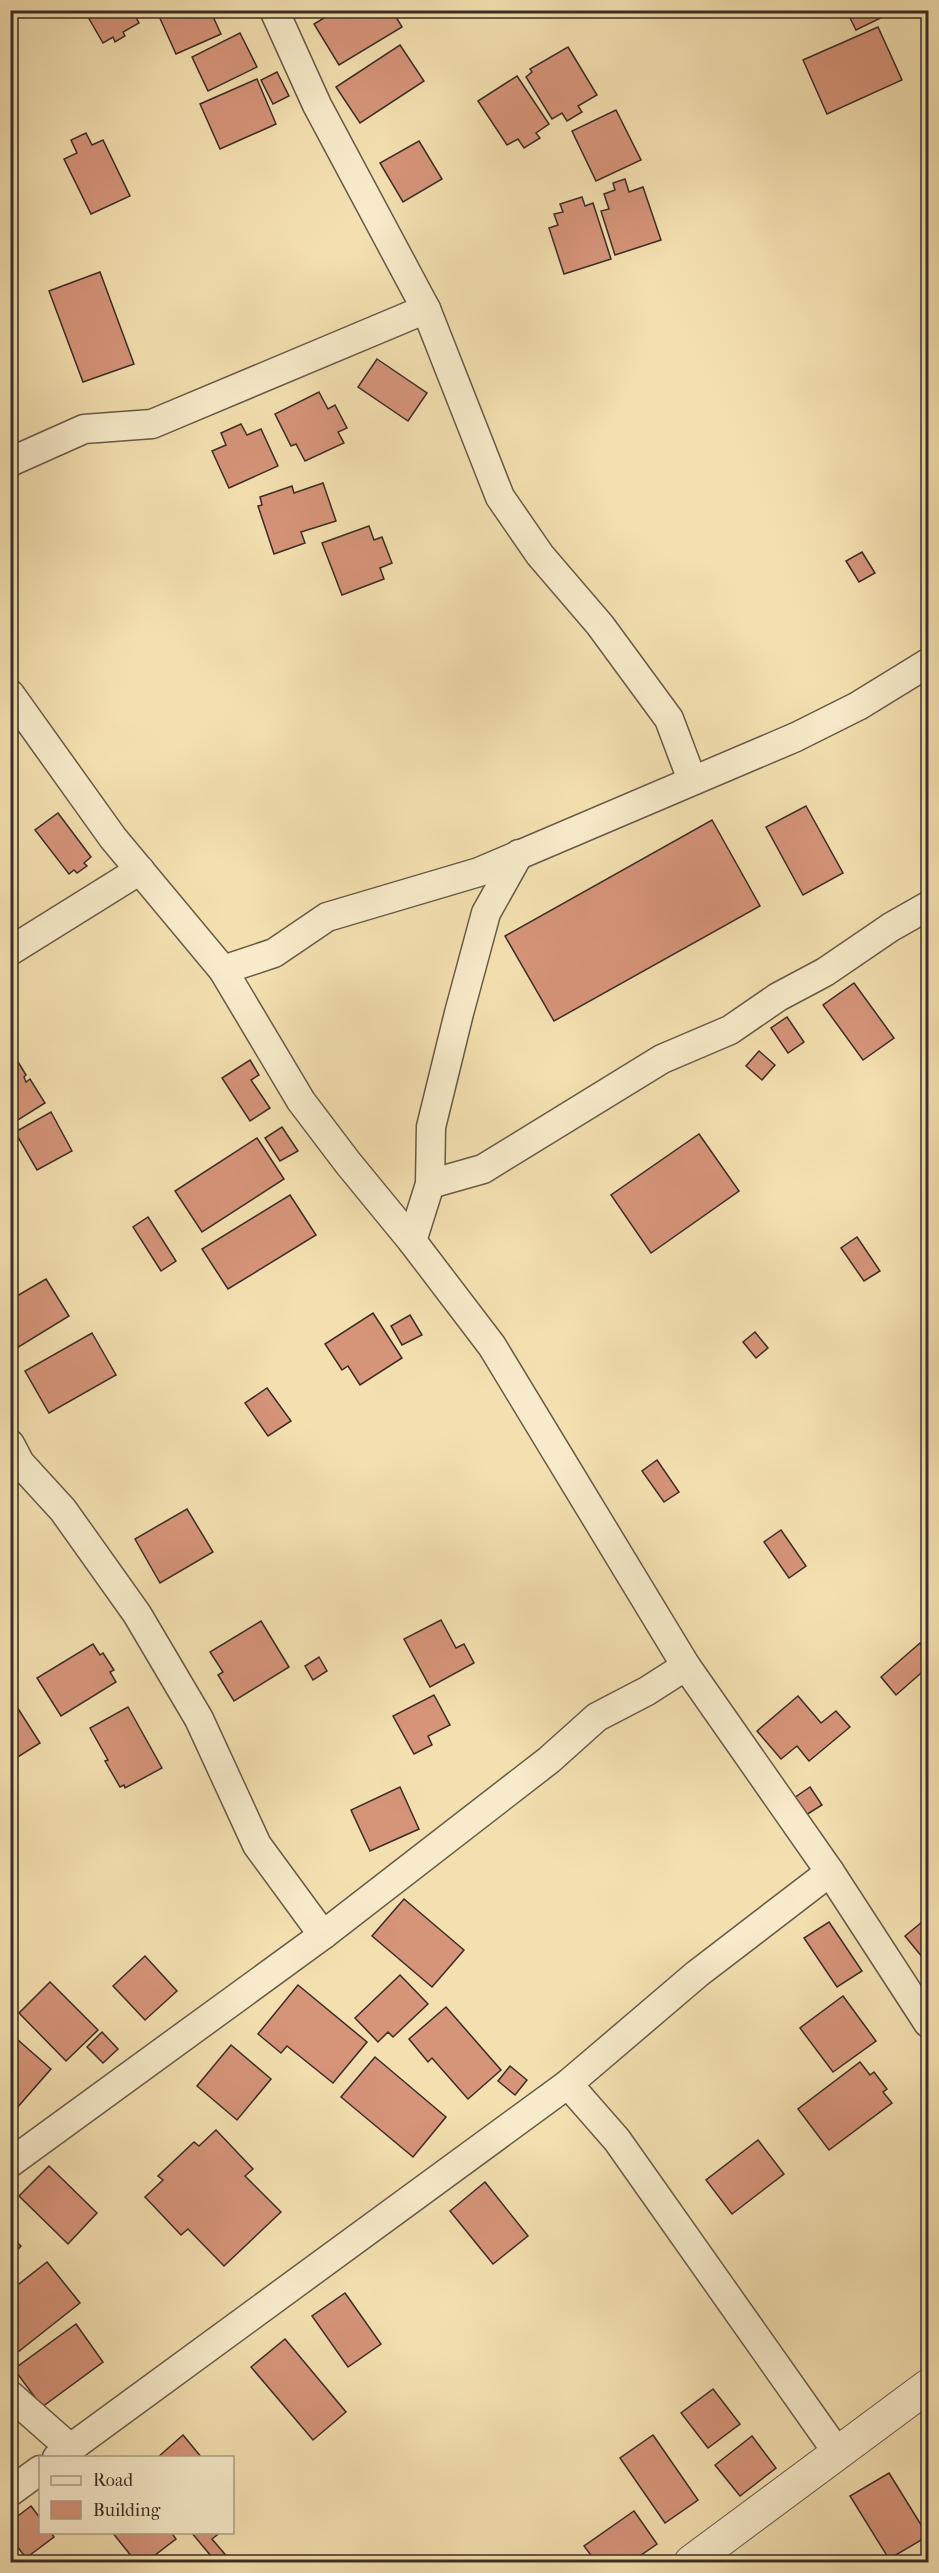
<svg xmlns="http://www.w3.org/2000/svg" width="939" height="2573" font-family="'IM FELL French Canon',serif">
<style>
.building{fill:#d69479;stroke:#3a2d27;stroke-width:1.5}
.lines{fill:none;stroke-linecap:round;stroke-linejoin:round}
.minor-casing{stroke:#685a49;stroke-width:31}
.tertiary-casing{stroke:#685a49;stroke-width:35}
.minor{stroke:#f8ebcb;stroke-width:28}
.tertiary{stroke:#f8ebcb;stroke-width:33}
</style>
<rect width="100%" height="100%" fill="#f4e0af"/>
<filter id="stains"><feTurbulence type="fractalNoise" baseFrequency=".00333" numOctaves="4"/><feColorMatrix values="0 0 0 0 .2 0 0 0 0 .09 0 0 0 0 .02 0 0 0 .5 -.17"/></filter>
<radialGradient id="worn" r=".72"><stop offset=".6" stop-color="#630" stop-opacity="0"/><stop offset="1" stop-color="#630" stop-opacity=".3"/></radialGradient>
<g class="building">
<path d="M 84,10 L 132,10 L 139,23 L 123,32 L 125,36 L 115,42 L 113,37 L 103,43 Z"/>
<path d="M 167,10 L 210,10 L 221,34 L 176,54 L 158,14 Z"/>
<path d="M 337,10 L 392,10 L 402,27 L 339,65 L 314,24 Z"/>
<path d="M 846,10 L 892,10 L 893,12 L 856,30 Z"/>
<path d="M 878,27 L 902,80 L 827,114 L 803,60 Z"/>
<path d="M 240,33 L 257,67 L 208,91 L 192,57 Z"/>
<path d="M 400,45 L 424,81 L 360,123 L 336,87 Z"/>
<path d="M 568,47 L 597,95 L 578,106 L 582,112 L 567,121 L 562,113 L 552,119 L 526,77 L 532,72 L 530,69 Z"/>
<path d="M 277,72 L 289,96 L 273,104 L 261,80 Z"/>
<path d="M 517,76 L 549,124 L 536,133 L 540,138 L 524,148 L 518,139 L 507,145 L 478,101 Z"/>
<path d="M 257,79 L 276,124 L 220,149 L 200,104 Z"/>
<path d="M 616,110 L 641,160 L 596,181 L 572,131 Z"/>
<path d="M 86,133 L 92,145 L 103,140 L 130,196 L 91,214 L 64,159 L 77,153 L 71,140 Z"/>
<path d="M 419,141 L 442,179 L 403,202 L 380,163 Z"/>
<path d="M 625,179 L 629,192 L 643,187 L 661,240 L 615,255 L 601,211 L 609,209 L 604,194 L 615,190 L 613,183 Z"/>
<path d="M 582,197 L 585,206 L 593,203 L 611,259 L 564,274 L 549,228 L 558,225 L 554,214 L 563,212 L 560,204 Z"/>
<path d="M 100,272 L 134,364 L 83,382 L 49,291 Z"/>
<path d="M 377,359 L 427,393 L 408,421 L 358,387 Z"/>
<path d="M 319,392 L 328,409 L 335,405 L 347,428 L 338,432 L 344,443 L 305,461 L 296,444 L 291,446 L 275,414 Z"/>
<path d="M 241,424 L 247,435 L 261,429 L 278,466 L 229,488 L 212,451 L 226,445 L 221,433 Z"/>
<path d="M 323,483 L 336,521 L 301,532 L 305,543 L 274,554 L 258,506 L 262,505 L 260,497 L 292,486 L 294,493 Z"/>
<path d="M 369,526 L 374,540 L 382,537 L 392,563 L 380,568 L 384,579 L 342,595 L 322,543 Z"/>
<path d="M 862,552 L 875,573 L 859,582 L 846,561 Z"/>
<path d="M 806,806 L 843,873 L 803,895 L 766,827 Z"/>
<path d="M 58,813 L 91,857 L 84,863 L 87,866 L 77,873 L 74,870 L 69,874 L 35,830 Z"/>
<path d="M 712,820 L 760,906 L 554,1021 L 505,936 Z"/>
<path d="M 854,983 L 894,1038 L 863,1060 L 823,1005 Z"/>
<path d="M 787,1017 L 804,1042 L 788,1053 L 771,1028 Z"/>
<path d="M 759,1051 L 775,1065 L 762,1080 L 746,1066 Z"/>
<path d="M 15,1057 L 26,1075 L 24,1077 L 26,1082 L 30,1079 L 45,1103 L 10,1125 L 10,1060 Z"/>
<path d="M 250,1060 L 259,1075 L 251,1080 L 270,1108 L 250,1121 L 222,1078 Z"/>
<path d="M 51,1112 L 72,1151 L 37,1170 L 15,1132 Z"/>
<path d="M 282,1127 L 298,1151 L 280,1161 L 265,1138 Z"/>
<path d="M 699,1134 L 739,1191 L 651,1253 L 611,1195 Z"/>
<path d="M 257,1138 L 284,1179 L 202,1232 L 175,1191 Z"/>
<path d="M 290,1195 L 316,1235 L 228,1289 L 202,1249 Z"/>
<path d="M 148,1217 L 176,1261 L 161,1271 L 133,1227 Z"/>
<path d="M 857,1237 L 880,1271 L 864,1281 L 841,1248 Z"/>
<path d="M 46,1279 L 69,1316 L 12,1351 L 10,1300 Z"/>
<path d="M 373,1313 L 402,1358 L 360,1385 L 348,1366 L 342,1370 L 325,1344 Z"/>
<path d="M 410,1315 L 422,1335 L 402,1345 L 391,1326 Z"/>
<path d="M 755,1332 L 768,1348 L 756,1358 L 743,1342 Z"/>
<path d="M 92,1333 L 116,1375 L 49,1413 L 25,1371 Z"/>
<path d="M 267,1388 L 291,1421 L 268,1436 L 245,1403 Z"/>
<path d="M 657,1460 L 679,1492 L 664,1502 L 642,1471 Z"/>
<path d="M 187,1509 L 213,1552 L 160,1583 L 135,1539 Z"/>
<path d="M 781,1530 L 806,1566 L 789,1578 L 764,1542 Z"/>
<path d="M 441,1620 L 456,1648 L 464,1644 L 474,1663 L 430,1687 L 404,1639 Z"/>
<path d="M 261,1621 L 289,1667 L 234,1701 L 218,1675 L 223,1672 L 210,1652 Z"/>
<path d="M 920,1643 L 928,1653 L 928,1667 L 896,1695 L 881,1677 Z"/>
<path d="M 93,1644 L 100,1655 L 103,1653 L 114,1670 L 110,1672 L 116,1682 L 61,1716 L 37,1678 Z"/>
<path d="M 319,1657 L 327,1671 L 313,1680 L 305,1666 Z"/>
<path d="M 434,1695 L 450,1725 L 428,1736 L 432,1745 L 414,1754 L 393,1716 Z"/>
<path d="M 798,1696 L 821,1723 L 836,1711 L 850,1727 L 809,1761 L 797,1746 L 781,1759 L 757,1731 Z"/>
<path d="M 17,1707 L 40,1743 L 10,1762 L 10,1711 Z"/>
<path d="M 128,1707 L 162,1768 L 125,1788 L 124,1785 L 120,1787 L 105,1761 L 108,1760 L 90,1728 Z"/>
<path d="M 400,1787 L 419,1829 L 370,1851 L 351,1810 Z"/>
<path d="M 810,1787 L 822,1805 L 806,1815 L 794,1798 Z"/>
<path d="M 404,1899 L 464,1950 L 432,1987 L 372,1936 Z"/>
<path d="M 928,1917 L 928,1962 L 927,1963 L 905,1936 Z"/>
<path d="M 829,1922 L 862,1971 L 837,1987 L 804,1938 Z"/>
<path d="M 145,1956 L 177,1991 L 145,2020 L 113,1986 Z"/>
<path d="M 400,1975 L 428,2004 L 393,2037 L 388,2032 L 378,2042 L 355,2018 Z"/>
<path d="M 50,1982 L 98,2030 L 66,2061 L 19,2013 Z"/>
<path d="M 298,1985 L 367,2042 L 333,2083 L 287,2046 L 281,2053 L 258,2034 Z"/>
<path d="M 843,1996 L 876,2041 L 833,2072 L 800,2028 Z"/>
<path d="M 446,2007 L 501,2070 L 468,2099 L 432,2058 L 428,2062 L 409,2039 Z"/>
<path d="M 102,2032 L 118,2049 L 103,2063 L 87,2047 Z"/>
<path d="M 10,2033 L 51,2069 L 16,2109 L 10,2105 Z"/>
<path d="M 231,2045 L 271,2079 L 237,2120 L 197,2086 Z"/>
<path d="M 375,2057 L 446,2117 L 413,2157 L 341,2097 Z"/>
<path d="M 860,2062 L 870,2075 L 874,2072 L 887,2089 L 883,2092 L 892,2103 L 829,2150 L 798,2109 Z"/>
<path d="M 510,2066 L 527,2080 L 515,2095 L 498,2081 Z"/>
<path d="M 216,2130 L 253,2169 L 245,2176 L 281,2212 L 224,2266 L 188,2229 L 181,2235 L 145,2197 L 163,2180 L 158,2176 L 194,2142 L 199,2146 Z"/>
<path d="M 758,2140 L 784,2174 L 732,2214 L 706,2180 Z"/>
<path d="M 49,2166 L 97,2213 L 68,2244 L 19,2196 Z"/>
<path d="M 485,2182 L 528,2236 L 493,2264 L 450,2211 Z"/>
<path d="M 10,2236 L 21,2246 L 10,2258 Z"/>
<path d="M 47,2262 L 80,2303 L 18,2352 L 10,2343 L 10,2291 Z"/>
<path d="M 345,2293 L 381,2344 L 348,2367 L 312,2316 Z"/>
<path d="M 76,2324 L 103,2362 L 42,2407 L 14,2369 Z"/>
<path d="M 285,2339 L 346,2412 L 313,2440 L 251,2367 Z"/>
<path d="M 713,2389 L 740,2424 L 708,2448 L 681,2413 Z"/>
<path d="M 183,2435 L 202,2458 L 157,2458 Z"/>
<path d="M 653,2435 L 698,2500 L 665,2523 L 620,2458 Z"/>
<path d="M 752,2436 L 776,2468 L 740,2496 L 715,2465 Z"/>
<path d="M 889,2473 L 928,2536 L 889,2559 L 850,2496 Z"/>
<path d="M 31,2506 L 40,2518 L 40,2532 L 51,2532 L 54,2537 L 26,2558 L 10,2537 L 10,2522 Z"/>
<path d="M 634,2511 L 657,2544 L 631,2562 L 596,2562 L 584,2546 Z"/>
<path d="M 112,2532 L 171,2532 L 176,2539 L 146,2562 L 136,2562 Z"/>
<path d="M 191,2532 L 221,2532 L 212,2539 L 229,2559 L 225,2562 L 216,2562 Z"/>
</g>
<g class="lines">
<defs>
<g id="minor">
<path d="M 274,10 L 317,105 L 426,309 L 500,497 L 540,555 L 600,625 L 669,719 L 692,780"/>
<path d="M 10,462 L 84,429 L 152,424 L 426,309"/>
<path d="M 10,694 L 113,838 L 223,970 L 301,1101 L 348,1163 L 412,1241 L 492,1346 L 686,1666 L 830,1872 L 928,2023"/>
<path d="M 10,951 L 140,870"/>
<path d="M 223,970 L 274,953 L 327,917 L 479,872 L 796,737 L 858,706 L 928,663"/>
<path d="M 430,1184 L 483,1169 L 662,1059 L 730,1030 L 778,997 L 825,972 L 891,927 L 928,906"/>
<path d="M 412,1241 L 430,1184 L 431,1127 L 459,1013 L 486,913 L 519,854"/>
<path d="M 10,1444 L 20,1463 L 63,1510 L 137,1614 L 199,1719 L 257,1845 L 323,1935"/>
<path d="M 568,2084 L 617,2140 L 837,2452"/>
<path d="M 10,2163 L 323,1935 L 549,1760 L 597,1717 L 647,1691 L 686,1666"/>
<path d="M 10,2395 L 70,2448"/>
<path d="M 57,2458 L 568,2084 L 697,1974 L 830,1872"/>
<path d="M 10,2492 L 40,2470"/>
</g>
<path id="tertiary" d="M 691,2562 L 928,2386"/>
</defs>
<use href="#minor" class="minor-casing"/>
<use href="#tertiary" class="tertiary-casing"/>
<use href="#minor" class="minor"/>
<use href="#tertiary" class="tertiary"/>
</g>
<rect width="939" height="2573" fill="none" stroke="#f4e0af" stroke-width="36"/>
<rect x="12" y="12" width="915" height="2549" fill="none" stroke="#3a2d27" stroke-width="3"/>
<rect x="18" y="18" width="903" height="2537" fill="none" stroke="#3a2d27" stroke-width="1.5"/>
<rect x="39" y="2456" width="195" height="78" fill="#f8ebcb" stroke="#ac9f89" stroke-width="1.5"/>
<rect x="51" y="2476" width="30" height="9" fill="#f8ebcb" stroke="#ac9f89" stroke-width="1.5"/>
<text x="93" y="2486" font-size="18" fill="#3a2d27">Road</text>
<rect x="51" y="2501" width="30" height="18" fill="#d69479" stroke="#ac9f89" stroke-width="1.5"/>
<text x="93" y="2516" font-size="18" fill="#3a2d27">Building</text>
<rect width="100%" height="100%" filter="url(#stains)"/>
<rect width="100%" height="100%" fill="url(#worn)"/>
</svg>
